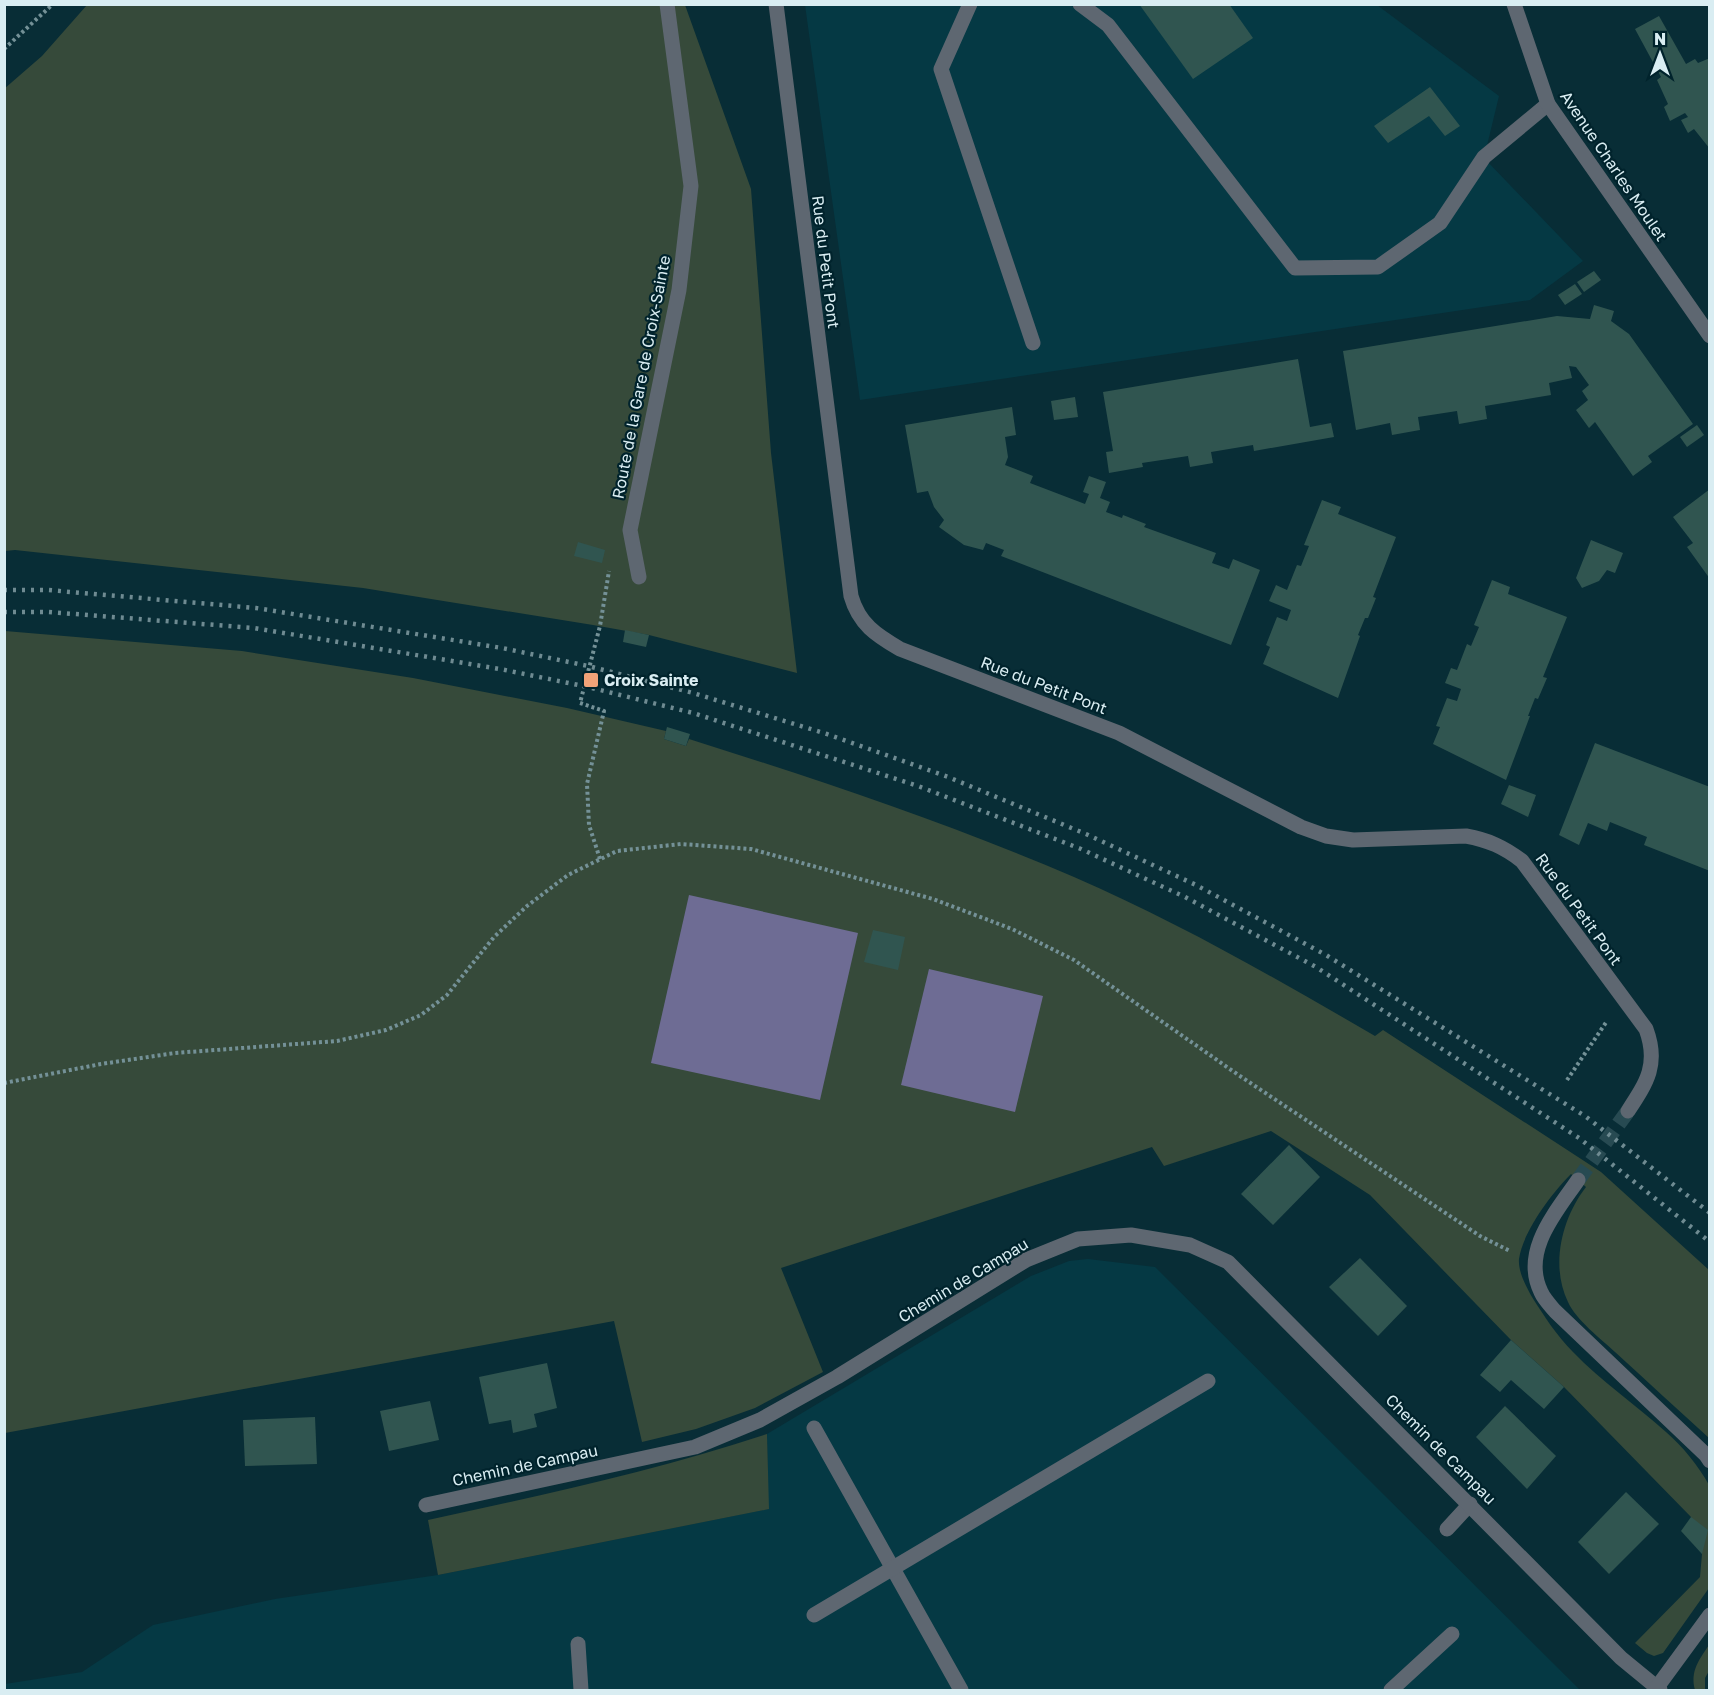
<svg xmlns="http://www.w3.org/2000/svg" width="1714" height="1695" font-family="'Golos Text',sans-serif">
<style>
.built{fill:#053944}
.green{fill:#364a3a}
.water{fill:#6e6c94}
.building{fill:#305550}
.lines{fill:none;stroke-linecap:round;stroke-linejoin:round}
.minor-tunnel{stroke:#274a52;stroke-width:15;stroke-dasharray:15 8;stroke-linecap:butt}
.path{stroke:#749197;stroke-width:4;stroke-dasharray:3 3;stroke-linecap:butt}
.service{stroke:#5e6771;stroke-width:15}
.minor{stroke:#5e6771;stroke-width:15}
.rail{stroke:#6f8b92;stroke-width:4.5;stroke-dasharray:3 6;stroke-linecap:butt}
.poi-dot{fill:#f0a278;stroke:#00232c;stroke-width:2}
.labels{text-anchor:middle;stroke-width:4.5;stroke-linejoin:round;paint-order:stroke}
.street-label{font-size:16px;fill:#d9edf2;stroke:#00232c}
.poi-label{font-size:16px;font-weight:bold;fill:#d9edf2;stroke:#00232c;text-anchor:start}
</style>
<rect width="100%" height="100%" fill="#082d36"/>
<g class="built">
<path d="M 805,5 L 1377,5 L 1499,96 L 1484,158 L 1583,261 L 1530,300 L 860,400 Z"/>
<path d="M 1088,1259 L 1155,1267 L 1580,1690 L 5,1690 L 5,1684 L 82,1672 L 153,1625 L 275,1599 L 438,1575 L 768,1509 L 767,1434 L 1031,1276 L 1069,1261 Z"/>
</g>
<g class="green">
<path d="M 87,5 L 685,5 L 751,189 L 771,453 L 797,673 L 649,635 L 593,625 L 363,588 L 15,550 L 5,551 L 4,89 L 42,56 Z"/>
<path d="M 5,631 L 242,651 L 413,678 L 567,708 L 666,731 L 664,739 L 686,746 L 689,739 C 819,780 948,823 1074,877 C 1178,922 1277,979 1375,1036 L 1383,1030 L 1601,1172 L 1709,1270 L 1709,1438 C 1678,1410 1647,1381 1615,1352 C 1601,1339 1576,1320 1568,1302 C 1550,1265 1562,1218 1586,1187 L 1571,1174 C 1552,1193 1523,1231 1519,1259 C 1518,1272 1526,1286 1532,1297 C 1544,1316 1557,1336 1573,1352 C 1601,1381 1636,1405 1666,1432 C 1683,1447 1698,1465 1709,1485 L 1709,1588 L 1663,1653 L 1654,1656 L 1647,1653 L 1635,1643 L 1700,1577 L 1702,1554 L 1691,1517 L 1564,1387 L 1511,1340 L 1370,1195 L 1271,1131 L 1164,1166 L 1152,1147 L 781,1268 L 823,1372 L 755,1408 L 696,1429 L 642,1442 L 614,1321 L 5,1433 Z"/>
<path d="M 767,1434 L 769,1509 L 438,1575 L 428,1520 C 542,1495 656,1471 767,1434 Z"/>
<path d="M 1709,1645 L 1709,1671 L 1705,1678 L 1705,1690 L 1695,1690 C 1690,1671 1699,1660 1709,1645 Z"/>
</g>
<g class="water">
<path d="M 689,895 L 858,933 L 820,1100 L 651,1063 Z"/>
<path d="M 929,969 L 1043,996 L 1015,1112 L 901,1085 Z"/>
</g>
<g class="building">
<path d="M 1139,4 L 1229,4 L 1253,38 L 1193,79 Z"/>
<path d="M 1659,16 L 1686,64 L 1695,59 L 1698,63 L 1710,58 L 1710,149 L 1694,129 L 1688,133 L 1681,120 L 1688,117 L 1685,113 L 1670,121 L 1664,107 L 1668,104 L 1657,80 L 1661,77 L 1635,29 Z"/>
<path d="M 1430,87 L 1460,126 L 1445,136 L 1429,116 L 1388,143 L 1374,126 Z"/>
<path d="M 1594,271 L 1601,280 L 1584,292 L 1577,282 Z"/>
<path d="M 1575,284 L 1582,294 L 1565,305 L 1558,295 Z"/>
<path d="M 1594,305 L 1614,311 L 1611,321 L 1629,334 L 1693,424 L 1648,456 L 1652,462 L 1633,476 L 1595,422 L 1589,428 L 1576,410 L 1588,400 L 1582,391 L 1589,385 L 1576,367 L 1569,366 L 1572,378 L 1549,383 L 1551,395 L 1485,406 L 1487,419 L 1459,424 L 1457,411 L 1418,417 L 1420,430 L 1392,435 L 1390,423 L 1356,430 L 1343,351 L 1557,316 L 1590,319 Z"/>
<path d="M 1298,359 L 1310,427 L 1331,423 L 1334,437 L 1254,451 L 1253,445 L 1211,452 L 1213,463 L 1190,467 L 1188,456 L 1142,463 L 1143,467 L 1109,473 L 1106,452 L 1113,451 L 1103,392 Z"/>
<path d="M 1075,397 L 1078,417 L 1054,420 L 1051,401 Z"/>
<path d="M 1012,407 L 1016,435 L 1005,437 L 1008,457 L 1005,465 L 1033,476 L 1030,483 L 1085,504 L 1089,494 L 1083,492 L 1089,476 L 1106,482 L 1100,498 L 1110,502 L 1106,512 L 1122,518 L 1123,515 L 1146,524 L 1144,527 L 1216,553 L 1212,563 L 1229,569 L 1233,559 L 1260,570 L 1231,645 L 1001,556 L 1004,550 L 986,543 L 983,550 L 964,545 L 939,527 L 944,520 L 934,507 L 928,491 L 917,493 L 905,425 Z"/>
<path d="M 1697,425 L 1704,435 L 1687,447 L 1680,437 Z"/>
<path d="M 1710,489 L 1710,579 L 1687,547 L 1693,543 L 1673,517 Z"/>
<path d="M 1322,500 L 1341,507 L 1338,514 L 1396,537 L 1373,597 L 1376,598 L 1368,618 L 1365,618 L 1358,635 L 1360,636 L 1338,698 L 1263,664 L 1270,647 L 1266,645 L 1277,617 L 1287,621 L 1291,610 L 1269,601 L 1276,585 L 1287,590 L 1297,565 L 1301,566 L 1309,546 L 1304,545 Z"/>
<path d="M 1591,540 L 1623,553 L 1615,573 L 1607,570 L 1599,581 L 1582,588 L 1576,578 Z"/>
<path d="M 578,542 L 605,550 L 602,563 L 574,556 Z"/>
<path d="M 1492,580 L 1510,587 L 1508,594 L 1567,617 L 1543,677 L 1547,678 L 1538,699 L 1535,698 L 1528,716 L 1530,716 L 1506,780 L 1433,744 L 1440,727 L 1436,726 L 1447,698 L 1457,701 L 1461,689 L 1445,683 L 1451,668 L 1457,670 L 1467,644 L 1471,646 L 1479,627 L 1474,625 Z"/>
<path d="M 625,630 L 649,635 L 646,647 L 623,642 Z"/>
<path d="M 667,727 L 690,734 L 686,746 L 664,739 Z"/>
<path d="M 1595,743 L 1710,787 L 1710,871 L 1644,845 L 1647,837 L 1610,822 L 1607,831 L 1588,823 L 1579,845 L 1559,835 Z"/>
<path d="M 1509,785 L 1536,795 L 1528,817 L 1501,804 Z"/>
<path d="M 873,930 L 905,937 L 898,970 L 864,962 Z"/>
<path d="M 1289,1145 L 1320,1177 L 1273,1225 L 1241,1194 Z"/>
<path d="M 1360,1258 L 1407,1306 L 1378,1336 L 1329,1287 Z"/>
<path d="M 1511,1340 L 1564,1387 L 1544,1409 L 1511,1380 L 1500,1392 L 1480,1375 Z"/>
<path d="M 547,1363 L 557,1408 L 534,1414 L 537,1427 L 513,1433 L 511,1420 L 489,1424 L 479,1377 Z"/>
<path d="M 430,1401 L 439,1440 L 389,1451 L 380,1411 Z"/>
<path d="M 1505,1406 L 1556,1456 L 1527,1489 L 1476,1437 Z"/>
<path d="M 315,1417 L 317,1464 L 245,1466 L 243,1420 Z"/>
<path d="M 1626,1492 L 1659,1524 L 1609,1574 L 1578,1542 Z"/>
<path d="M 1691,1517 L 1708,1530 L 1702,1554 L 1681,1531 Z"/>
</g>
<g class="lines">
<path class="minor-tunnel" d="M 1578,1180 L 1628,1111"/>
<g class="path">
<path d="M 4,49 L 53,4"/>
<path d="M 600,859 L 589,825 L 587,784 L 604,711 L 580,703 L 600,626 L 609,571"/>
<path d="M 1567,1080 L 1607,1021"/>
<path d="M 4,1083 L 101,1064 L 175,1053 L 337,1041 L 386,1030 L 421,1015 L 447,995 L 494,937 L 527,906 L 568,875 L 617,851 L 681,844 L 751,849 L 933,899 L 1012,929 L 1074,960 L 1237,1074 L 1480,1236 L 1510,1251"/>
</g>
<g class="service">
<path d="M 970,4 L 941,69 L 1033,343"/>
<path d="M 1080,4 L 1108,25 L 1295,268 L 1378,267 L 1440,223 L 1484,157 L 1548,104"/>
<path d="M 639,577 L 630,530 L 679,290 L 691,186 L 667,4"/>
<path d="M 814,1428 L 961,1690"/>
<path d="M 1447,1529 L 1470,1504"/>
<path d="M 814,1615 L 1208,1381"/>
<path d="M 578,1644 L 581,1690"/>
<path d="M 1391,1690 L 1452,1634"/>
</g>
<g class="minor">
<path d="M 776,4 L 851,596 C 859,624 876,635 900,649 L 1119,733 L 1301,827 L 1326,836 L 1353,840 L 1466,836 C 1488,840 1504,847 1522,861 L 1646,1029 C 1659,1064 1647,1082 1628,1111"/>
<path d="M 1514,4 L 1548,104 L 1710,336"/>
<path d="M 1578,1180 C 1556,1212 1521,1251 1541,1292 C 1544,1299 1550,1305 1555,1311 L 1706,1455 L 1710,1461"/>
<path d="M 426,1505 L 695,1447 L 760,1420 L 837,1377 L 1026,1260 L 1078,1239 L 1131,1235 L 1190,1245 L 1228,1262 L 1621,1658 L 1660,1690"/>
<path d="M 1655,1690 L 1710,1615"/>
</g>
<g class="rail">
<path d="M 4,590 L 48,590 L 256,608 L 502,648 L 588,666 L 693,693 L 827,734 L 948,777 L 1086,834 L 1196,885 L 1326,955 L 1585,1116 L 1710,1213"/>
<path d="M 4,612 L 49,612 L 254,628 L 500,669 L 588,687 L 693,713 L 918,786 L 1081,849 L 1185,897 L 1316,967 L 1579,1138 L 1710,1242"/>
</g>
</g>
<rect class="poi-dot" x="583" y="672" width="16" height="16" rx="3"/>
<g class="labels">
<g class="street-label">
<text transform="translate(1614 166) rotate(56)" y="6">Avenue Charles Moulet</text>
<text transform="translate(826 262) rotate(83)" y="6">Rue du Petit Pont</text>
<text transform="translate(641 377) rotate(-79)" y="6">Route de la Gare de Croix-Sainte</text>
<text transform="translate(1044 685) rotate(21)" y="6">Rue du Petit Pont</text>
<text transform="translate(1579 909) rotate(54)" y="6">Rue du Petit Pont</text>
<text transform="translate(963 1280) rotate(-31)" y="6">Chemin de Campau</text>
<text transform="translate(1441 1449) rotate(45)" y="6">Chemin de Campau</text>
<text transform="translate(525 1465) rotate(-12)" y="6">Chemin de Campau</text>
</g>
<g class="poi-label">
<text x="604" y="686">Croix Sainte</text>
</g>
</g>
<rect width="1714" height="1695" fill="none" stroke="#d9edf2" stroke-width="12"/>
<g transform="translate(1660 54)" stroke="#00232c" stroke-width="4.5" paint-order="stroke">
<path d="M0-4.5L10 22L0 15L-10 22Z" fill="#d9edf2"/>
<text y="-9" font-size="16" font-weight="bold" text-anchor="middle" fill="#d9edf2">N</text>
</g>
</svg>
